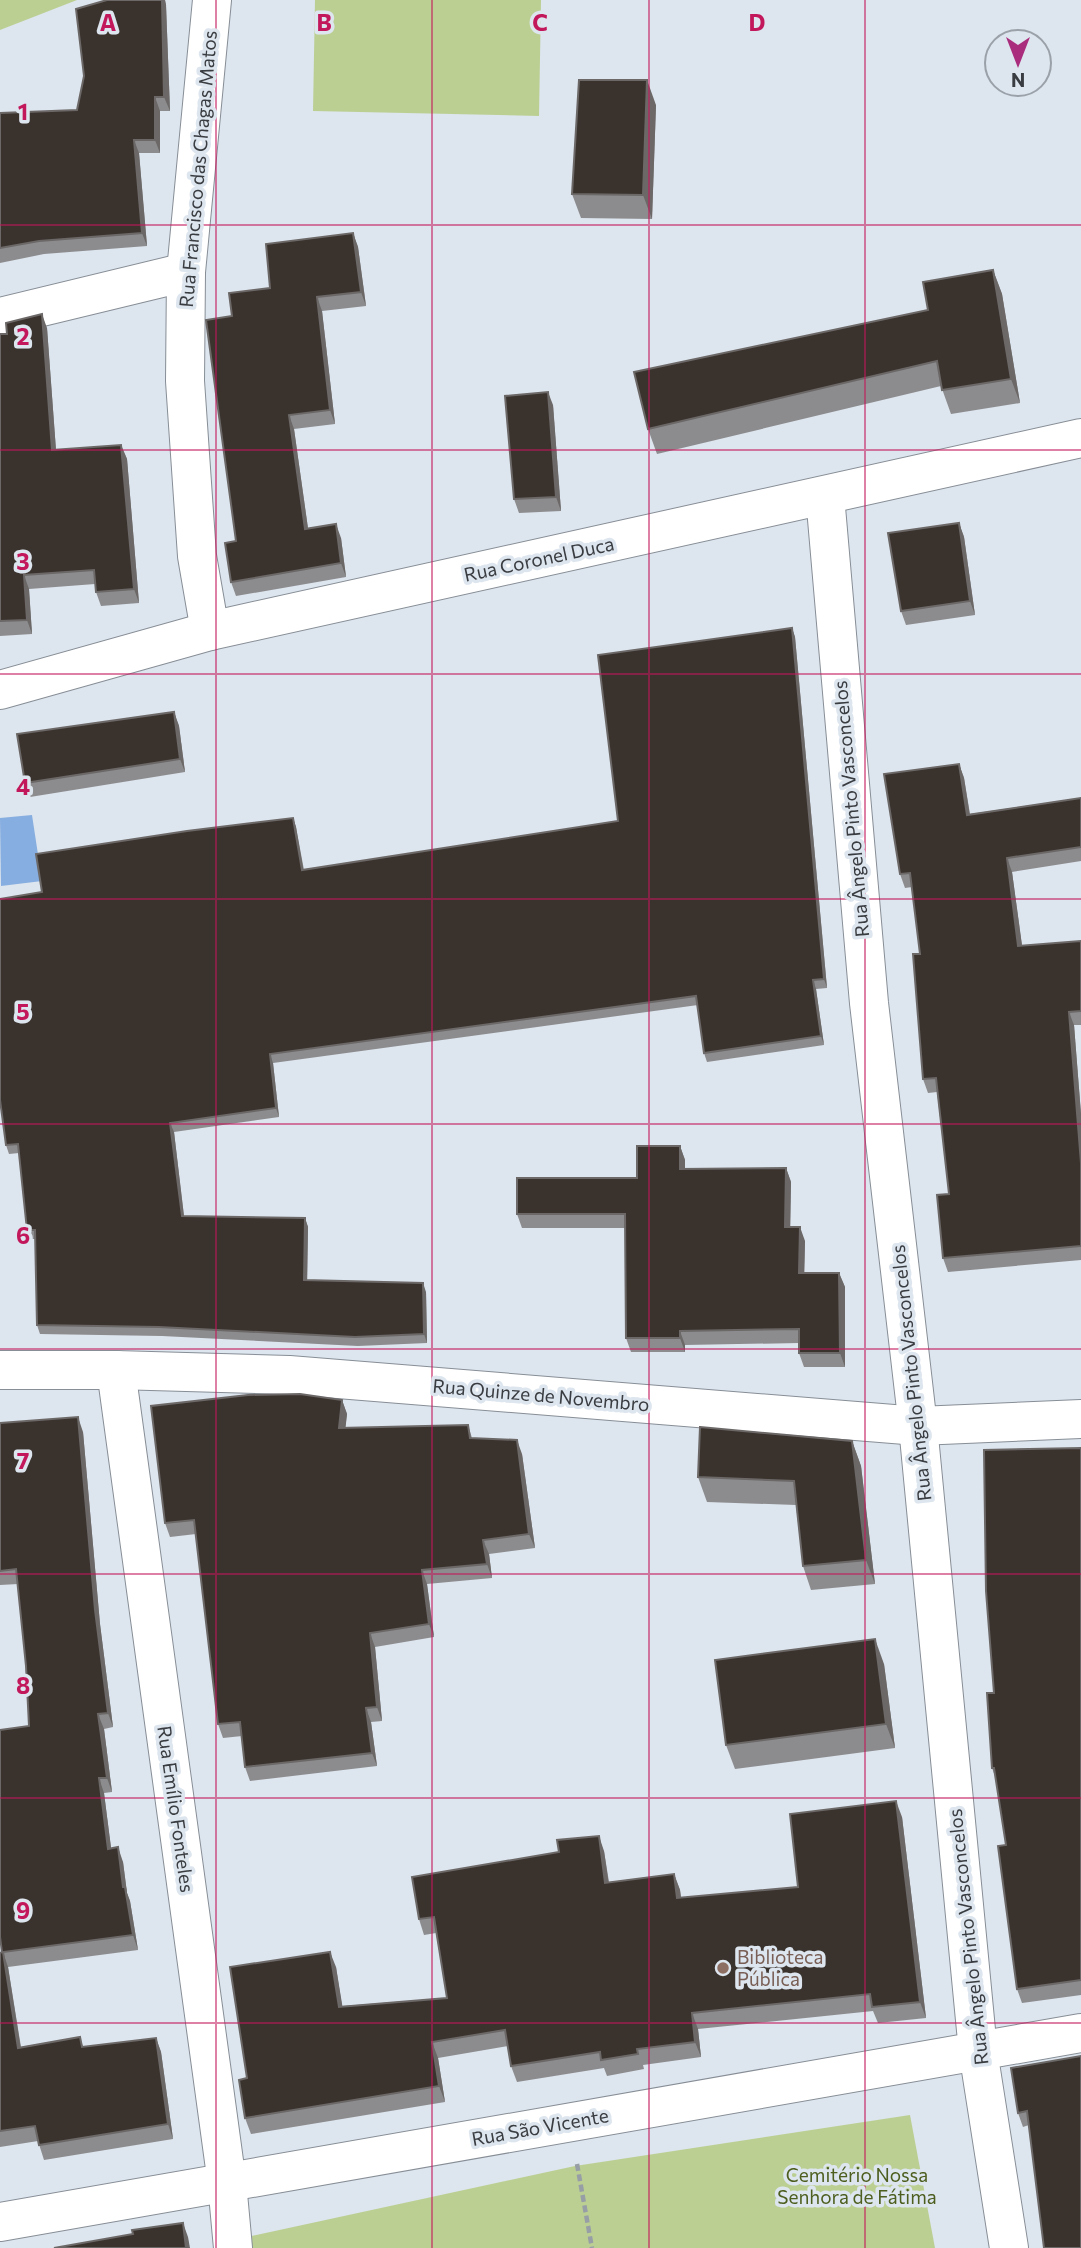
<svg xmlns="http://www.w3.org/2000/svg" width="1081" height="2248" font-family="Commissioner,sans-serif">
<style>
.green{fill:#bccf93}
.water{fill:#87aee0}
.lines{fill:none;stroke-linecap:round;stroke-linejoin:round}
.minor-casing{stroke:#878e96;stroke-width:40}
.path{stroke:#989ea5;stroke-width:4.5;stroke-dasharray:7 3.5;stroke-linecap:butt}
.minor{stroke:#fff;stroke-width:38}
.wall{fill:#8c8c8e}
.shaded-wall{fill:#6b6867}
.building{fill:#3a322d;stroke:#6b6867;stroke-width:2}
.grid{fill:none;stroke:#c2185b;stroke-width:2;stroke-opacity:0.55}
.education-dot{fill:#8d6e63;stroke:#dde5ee;stroke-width:2.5}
.labels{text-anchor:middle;stroke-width:7;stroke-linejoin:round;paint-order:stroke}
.street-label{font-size:19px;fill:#393c40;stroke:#dde5ee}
.education-label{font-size:19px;fill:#785e54;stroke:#dde5ee;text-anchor:start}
.park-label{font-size:19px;fill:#4d5e1e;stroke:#dde5ee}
.grid-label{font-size:23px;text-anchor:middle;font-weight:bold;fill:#c2185b;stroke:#dde5ee;stroke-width:7;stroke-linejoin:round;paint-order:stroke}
</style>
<rect width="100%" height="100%" fill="#dde5ee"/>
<g class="green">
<path d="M 0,0 L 77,0 L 0,30 Z"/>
<path d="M 315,0 L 541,0 L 539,116 L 313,111 Z"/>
<path d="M 910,2115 L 935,2248 L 243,2248 L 242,2238 L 575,2166 Z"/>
</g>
<path class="water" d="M 32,815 L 42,881 L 1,886 L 0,818 Z"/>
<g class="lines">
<defs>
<g id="minor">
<path d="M 0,317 L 186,272"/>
<path d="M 825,496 L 869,1003 L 918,1426 L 978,2051 L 1009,2248"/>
<path d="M 210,631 L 197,556 L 185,381 L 186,272 L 212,0"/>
<path d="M 0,690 L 210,631 L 1081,438"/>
<path d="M 0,1370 L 116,1370 L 289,1375 L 918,1426 L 1081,1419"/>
<path d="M 116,1370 L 227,2183 L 233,2248"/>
<path d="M 0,2222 L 1081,2033"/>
</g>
</defs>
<use href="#minor" class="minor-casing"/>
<path class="path" d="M 577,2164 L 592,2248"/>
<use href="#minor" class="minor"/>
</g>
<g class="wall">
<path d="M 107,0 L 165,0 L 166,5 L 170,111 L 160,111 L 160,153 L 139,153 L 147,246 L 44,254 L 0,263 L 0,113 L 77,110 Z"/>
<path d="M 656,105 L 652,219 L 581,218 L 572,194 Z"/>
<path d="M 353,233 L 358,247 L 366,306 L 322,311 L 335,424 L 294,429 L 308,528 L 341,538 L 346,577 L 236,596 L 231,582 L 270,288 Z"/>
<path d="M 993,270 L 1002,294 L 1020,403 L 951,414 L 941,386 L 657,454 L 648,429 L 928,310 Z"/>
<path d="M 47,328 L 56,450 L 121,445 L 127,459 L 139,603 L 101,606 L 96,592 L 95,584 L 29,589 L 32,634 L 0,636 L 0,334 Z"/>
<path d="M 553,405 L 561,511 L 519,513 L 514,499 Z"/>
<path d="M 959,523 L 964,537 L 975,615 L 906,625 L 901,611 Z"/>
<path d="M 792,628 L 795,637 L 827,988 L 816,989 L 824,1045 L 707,1062 L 704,1053 L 698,1005 L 273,1063 L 279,1117 L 174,1132 L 184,1216 L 305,1218 L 308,1227 L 307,1280 L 426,1292 L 427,1343 L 358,1346 L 162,1336 L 40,1334 L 37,1325 L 35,1239 L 30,1239 L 27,1230 L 19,1153 L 9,1154 L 6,1145 L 42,892 L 293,818 L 296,827 L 304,870 L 618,821 Z"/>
<path d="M 174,712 L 179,726 L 185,772 L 30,797 L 25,783 Z"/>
<path d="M 959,764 L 964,778 L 970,814 L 1081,798 L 1081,861 L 1012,872 L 1022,946 L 1081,941 L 1081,1025 L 1074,1025 L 1081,1114 L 1081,1260 L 948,1272 L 943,1258 L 949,1194 L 937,1092 L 928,1093 L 923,1079 L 920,954 L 912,887 L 905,888 L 900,874 Z"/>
<path d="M 680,1146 L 685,1160 L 685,1169 L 786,1168 L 791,1182 L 790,1227 L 805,1241 L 804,1273 L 839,1273 L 845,1287 L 845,1367 L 804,1367 L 799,1353 L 799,1343 L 685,1345 L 685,1352 L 631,1352 L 626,1338 L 625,1228 L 522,1228 L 517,1214 L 637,1178 Z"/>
<path d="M 342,1400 L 347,1414 L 345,1428 L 468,1425 L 472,1438 L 522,1454 L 535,1548 L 489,1554 L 492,1578 L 427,1584 L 434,1637 L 375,1647 L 382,1721 L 371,1722 L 377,1766 L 250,1781 L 245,1767 L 242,1736 L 223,1738 L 218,1724 L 196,1534 L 170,1537 L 165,1523 Z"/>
<path d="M 0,1423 L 83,1432 L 100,1624 L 113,1727 L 104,1729 L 112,1792 L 104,1793 L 111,1848 L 123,1862 L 127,1893 L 130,1901 L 138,1950 L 8,1967 L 21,2047 L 80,2037 L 83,2047 L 156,2038 L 161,2052 L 173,2139 L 44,2160 L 38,2141 L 0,2147 L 0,1953 L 2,1952 L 29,1726 L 26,1666 L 18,1584 L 0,1585 Z"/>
<path d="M 852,1441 L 861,1466 L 875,1584 L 811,1590 L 803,1566 L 796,1505 L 707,1502 L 698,1477 Z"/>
<path d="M 1081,1448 L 1081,1995 L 1022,2003 L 1017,1989 L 1006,1845 L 996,1779 L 992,1768 L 994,1693 Z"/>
<path d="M 884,1664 L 895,1748 L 735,1769 L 726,1745 Z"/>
<path d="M 902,1817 L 926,2018 L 878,2023 L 873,2011 L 698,2029 L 701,2057 L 643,2065 L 644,2069 L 607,2076 L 604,2068 L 517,2082 L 511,2066 L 508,2046 L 438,2058 L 445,2102 L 251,2134 L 245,2118 L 247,2078 L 336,1967 L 342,2006 L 447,1998 L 436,1933 L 424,1935 L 419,1919 L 604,1851 L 609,1882 L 674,1874 L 680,1890 L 681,1898 L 798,1887 Z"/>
<path d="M 1081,2056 L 1029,2125 L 1023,2127 L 1018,2113 Z"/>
</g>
<g class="shaded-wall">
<path d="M 162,0 L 165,0 L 166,5 L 170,111 L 164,97 Z"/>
<path d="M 647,80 L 656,105 L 652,219 L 643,195 Z"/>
<path d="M 155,97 L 160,111 L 160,153 L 155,140 Z"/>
<path d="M 134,140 L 139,153 L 147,246 L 142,233 Z"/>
<path d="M 353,233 L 358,247 L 366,306 L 361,292 Z"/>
<path d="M 993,270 L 1002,294 L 1020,403 L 1011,379 Z"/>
<path d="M 317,297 L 322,311 L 335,424 L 330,410 Z"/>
<path d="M 42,314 L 47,328 L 57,464 L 52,450 Z"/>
<path d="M 548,392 L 553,405 L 561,511 L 556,497 Z"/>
<path d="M 289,415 L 294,429 L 310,543 L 305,529 Z"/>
<path d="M 121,445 L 127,459 L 139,603 L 134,589 Z"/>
<path d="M 959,523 L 964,537 L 975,615 L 970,601 Z"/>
<path d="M 336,524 L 341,538 L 346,577 L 341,563 Z"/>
<path d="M 24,575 L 29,589 L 32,634 L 27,620 Z"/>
<path d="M 792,628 L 795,637 L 827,988 L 824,979 Z"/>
<path d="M 174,712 L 179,726 L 185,772 L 180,759 Z"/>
<path d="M 959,764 L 964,778 L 972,829 L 967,815 Z"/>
<path d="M 293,818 L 296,827 L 305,879 L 302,870 Z"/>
<path d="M 1007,858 L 1012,872 L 1024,960 L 1018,946 Z"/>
<path d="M 813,980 L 816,989 L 824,1045 L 821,1036 Z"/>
<path d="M 1069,1012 L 1074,1025 L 1081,1114 L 1081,1163 Z"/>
<path d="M 270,1054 L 273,1063 L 279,1117 L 276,1108 Z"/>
<path d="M 170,1123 L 174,1132 L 185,1225 L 182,1216 Z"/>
<path d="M 680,1146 L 685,1160 L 685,1183 L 680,1169 Z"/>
<path d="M 786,1168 L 791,1182 L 790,1241 L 785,1227 Z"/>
<path d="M 305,1218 L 308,1227 L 307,1289 L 304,1280 Z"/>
<path d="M 800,1227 L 805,1241 L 804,1287 L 799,1273 Z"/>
<path d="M 839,1273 L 845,1287 L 845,1367 L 840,1353 Z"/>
<path d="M 423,1283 L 426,1292 L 427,1343 L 424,1334 Z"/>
<path d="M 680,1331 L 685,1345 L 685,1352 L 680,1338 Z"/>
<path d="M 342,1400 L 347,1414 L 344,1442 L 339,1428 Z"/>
<path d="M 78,1417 L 83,1432 L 100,1624 L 113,1727 L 108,1713 L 95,1610 Z"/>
<path d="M 517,1440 L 522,1454 L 535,1548 L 529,1534 Z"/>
<path d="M 852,1441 L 861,1466 L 875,1584 L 866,1560 Z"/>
<path d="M 483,1540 L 489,1554 L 492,1578 L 487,1564 Z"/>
<path d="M 422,1570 L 427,1584 L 434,1637 L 429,1624 Z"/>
<path d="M 370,1633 L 375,1647 L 382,1721 L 377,1707 Z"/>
<path d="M 875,1639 L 884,1664 L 895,1748 L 886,1724 Z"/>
<path d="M 366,1708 L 371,1722 L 377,1766 L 372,1753 Z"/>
<path d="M 98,1714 L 104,1729 L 112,1792 L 107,1778 Z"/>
<path d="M 99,1778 L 104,1793 L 113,1863 L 108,1849 Z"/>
<path d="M 896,1801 L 902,1817 L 926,2018 L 920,2002 Z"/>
<path d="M 599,1836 L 604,1851 L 611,1899 L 605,1883 Z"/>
<path d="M 118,1847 L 123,1862 L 127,1893 L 130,1901 L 138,1950 L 133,1935 L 123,1887 Z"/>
<path d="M 674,1874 L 680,1890 L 683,1914 L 677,1898 Z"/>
<path d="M 3,1952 L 8,1967 L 23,2062 L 18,2048 Z"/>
<path d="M 330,1952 L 336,1967 L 345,2022 L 339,2007 Z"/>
<path d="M 692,2013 L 698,2029 L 701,2057 L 695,2042 Z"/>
<path d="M 156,2038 L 161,2052 L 173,2139 L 168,2124 Z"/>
<path d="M 432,2042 L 438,2058 L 445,2102 L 439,2086 Z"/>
<path d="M 183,2223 L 188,2237 L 190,2248 L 186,2248 Z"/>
</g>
<g class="building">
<path d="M 107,0 L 162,0 L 164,97 L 155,97 L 155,140 L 134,140 L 142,233 L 39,241 L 0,248 L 0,113 L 77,110 L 84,76 L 76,9 Z"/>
<path d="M 579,80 L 647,80 L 643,195 L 572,194 Z"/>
<path d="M 353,233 L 361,292 L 317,297 L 330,410 L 289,415 L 305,529 L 336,524 L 341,563 L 231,582 L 225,543 L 236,541 L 206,320 L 232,316 L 229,293 L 270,288 L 266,244 Z"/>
<path d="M 993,270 L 1011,379 L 942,390 L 937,361 L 648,429 L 634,372 L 928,310 L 923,282 Z"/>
<path d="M 42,314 L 52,450 L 121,445 L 134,589 L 96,592 L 94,570 L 24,575 L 27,620 L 0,621 L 0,334 L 7,334 L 6,323 Z"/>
<path d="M 548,392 L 556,497 L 514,499 L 505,396 Z"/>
<path d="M 959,523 L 970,601 L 901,611 L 888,533 Z"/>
<path d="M 792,628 L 824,979 L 813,980 L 821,1036 L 704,1053 L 696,996 L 270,1054 L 276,1108 L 170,1123 L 182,1216 L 305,1218 L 304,1280 L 423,1283 L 424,1334 L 355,1337 L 159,1327 L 37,1325 L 35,1230 L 27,1230 L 18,1144 L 6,1145 L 0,1100 L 0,899 L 42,892 L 36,854 L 187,831 L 293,818 L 302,870 L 618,821 L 598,655 Z"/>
<path d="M 174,712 L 180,759 L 25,783 L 17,734 Z"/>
<path d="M 959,764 L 967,815 L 1081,798 L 1081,847 L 1007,858 L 1018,946 L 1081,941 L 1081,1011 L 1069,1012 L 1081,1163 L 1081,1246 L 943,1258 L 937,1195 L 949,1194 L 936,1078 L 923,1079 L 913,954 L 920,954 L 910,873 L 900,874 L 884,774 Z"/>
<path d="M 637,1146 L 680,1146 L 680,1169 L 786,1168 L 785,1227 L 800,1227 L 799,1273 L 839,1273 L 840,1353 L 799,1353 L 799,1329 L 680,1331 L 680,1338 L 626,1338 L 625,1214 L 517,1214 L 517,1178 L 637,1178 Z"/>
<path d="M 300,1394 L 342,1400 L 339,1428 L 468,1425 L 470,1438 L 517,1440 L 529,1534 L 483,1540 L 487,1564 L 422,1570 L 429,1624 L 370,1633 L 377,1707 L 366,1708 L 372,1753 L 245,1767 L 240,1722 L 218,1724 L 194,1520 L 165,1523 L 151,1406 L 248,1395 Z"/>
<path d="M 78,1417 L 95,1610 L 108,1713 L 98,1714 L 107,1778 L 99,1778 L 108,1849 L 118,1847 L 123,1887 L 125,1887 L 133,1935 L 3,1952 L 18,2048 L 80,2037 L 82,2047 L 156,2038 L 168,2124 L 39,2145 L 35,2126 L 0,2131 L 0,1953 L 2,1952 L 0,1937 L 0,1730 L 29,1726 L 26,1666 L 16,1569 L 0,1571 L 0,1423 Z"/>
<path d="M 700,1427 L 852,1441 L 866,1560 L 803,1566 L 794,1481 L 698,1477 Z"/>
<path d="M 1081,1448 L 1081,1980 L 1017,1989 L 998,1846 L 1006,1845 L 994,1768 L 992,1768 L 987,1693 L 994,1693 L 986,1591 L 984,1450 Z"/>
<path d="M 875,1639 L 886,1724 L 726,1745 L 715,1660 Z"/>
<path d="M 896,1801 L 920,2002 L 872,2007 L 870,1994 L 692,2013 L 695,2042 L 637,2049 L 638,2054 L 601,2060 L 600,2052 L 511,2066 L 505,2030 L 432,2042 L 439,2086 L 245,2118 L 239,2080 L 247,2078 L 230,1967 L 330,1952 L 339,2007 L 447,1998 L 434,1917 L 419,1919 L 412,1877 L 559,1852 L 557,1840 L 599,1836 L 605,1883 L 674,1874 L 677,1898 L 798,1887 L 790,1814 Z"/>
<path d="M 1081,2056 L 1081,2248 L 1044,2248 L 1027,2111 L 1018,2113 L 1011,2068 Z"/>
<path d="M 183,2223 L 186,2248 L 54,2248 L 133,2234 L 132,2230 Z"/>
</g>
<path class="grid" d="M 216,0 L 216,2248M 432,0 L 432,2248M 649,0 L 649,2248M 865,0 L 865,2248M 0,225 L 1081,225M 0,450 L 1081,450M 0,674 L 1081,674M 0,899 L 1081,899M 0,1124 L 1081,1124M 0,1349 L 1081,1349M 0,1574 L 1081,1574M 0,1798 L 1081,1798M 0,2023 L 1081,2023"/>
<circle class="education-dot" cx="723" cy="1968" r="7"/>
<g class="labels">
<g class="street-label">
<text transform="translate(198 169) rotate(-85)" y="7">Rua Francisco das Chagas Matos</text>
<text transform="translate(539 559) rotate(-12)" y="7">Rua Coronel Duca</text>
<text transform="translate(851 809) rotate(-95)" y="7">Rua Ângelo Pinto Vasconcelos</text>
<text transform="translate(911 1373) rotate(-96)" y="7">Rua Ângelo Pinto Vasconcelos</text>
<text transform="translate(541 1395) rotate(5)" y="7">Rua Quinze de Novembro</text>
<text transform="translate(176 1809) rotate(82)" y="7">Rua Emílio Fonteles</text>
<text transform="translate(968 1937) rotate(-96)" y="7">Rua Ângelo Pinto Vasconcelos</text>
<text transform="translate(540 2127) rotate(-10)" y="7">Rua São Vicente</text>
</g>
<g class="education-label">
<text x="737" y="1964">Biblioteca<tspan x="737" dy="22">Pública</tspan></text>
</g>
<g class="park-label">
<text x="857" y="2182">Cemitério Nossa<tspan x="857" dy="22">Senhora de Fátima</tspan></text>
</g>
</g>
<g class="grid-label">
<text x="108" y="31">A</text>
<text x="324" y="31">B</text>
<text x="540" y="31">C</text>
<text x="757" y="31">D</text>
<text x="23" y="120">1</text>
<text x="23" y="345">2</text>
<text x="23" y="570">3</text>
<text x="23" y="795">4</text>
<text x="23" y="1020">5</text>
<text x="23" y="1244">6</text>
<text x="23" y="1469">7</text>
<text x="23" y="1694">8</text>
<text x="23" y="1919">9</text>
</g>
<g transform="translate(1018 63) rotate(180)"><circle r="33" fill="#dde5ee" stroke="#9ba1a8" stroke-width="2"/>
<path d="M0-5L12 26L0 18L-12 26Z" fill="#a92c7d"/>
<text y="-10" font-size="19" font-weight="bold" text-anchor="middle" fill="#393c40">N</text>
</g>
</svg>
